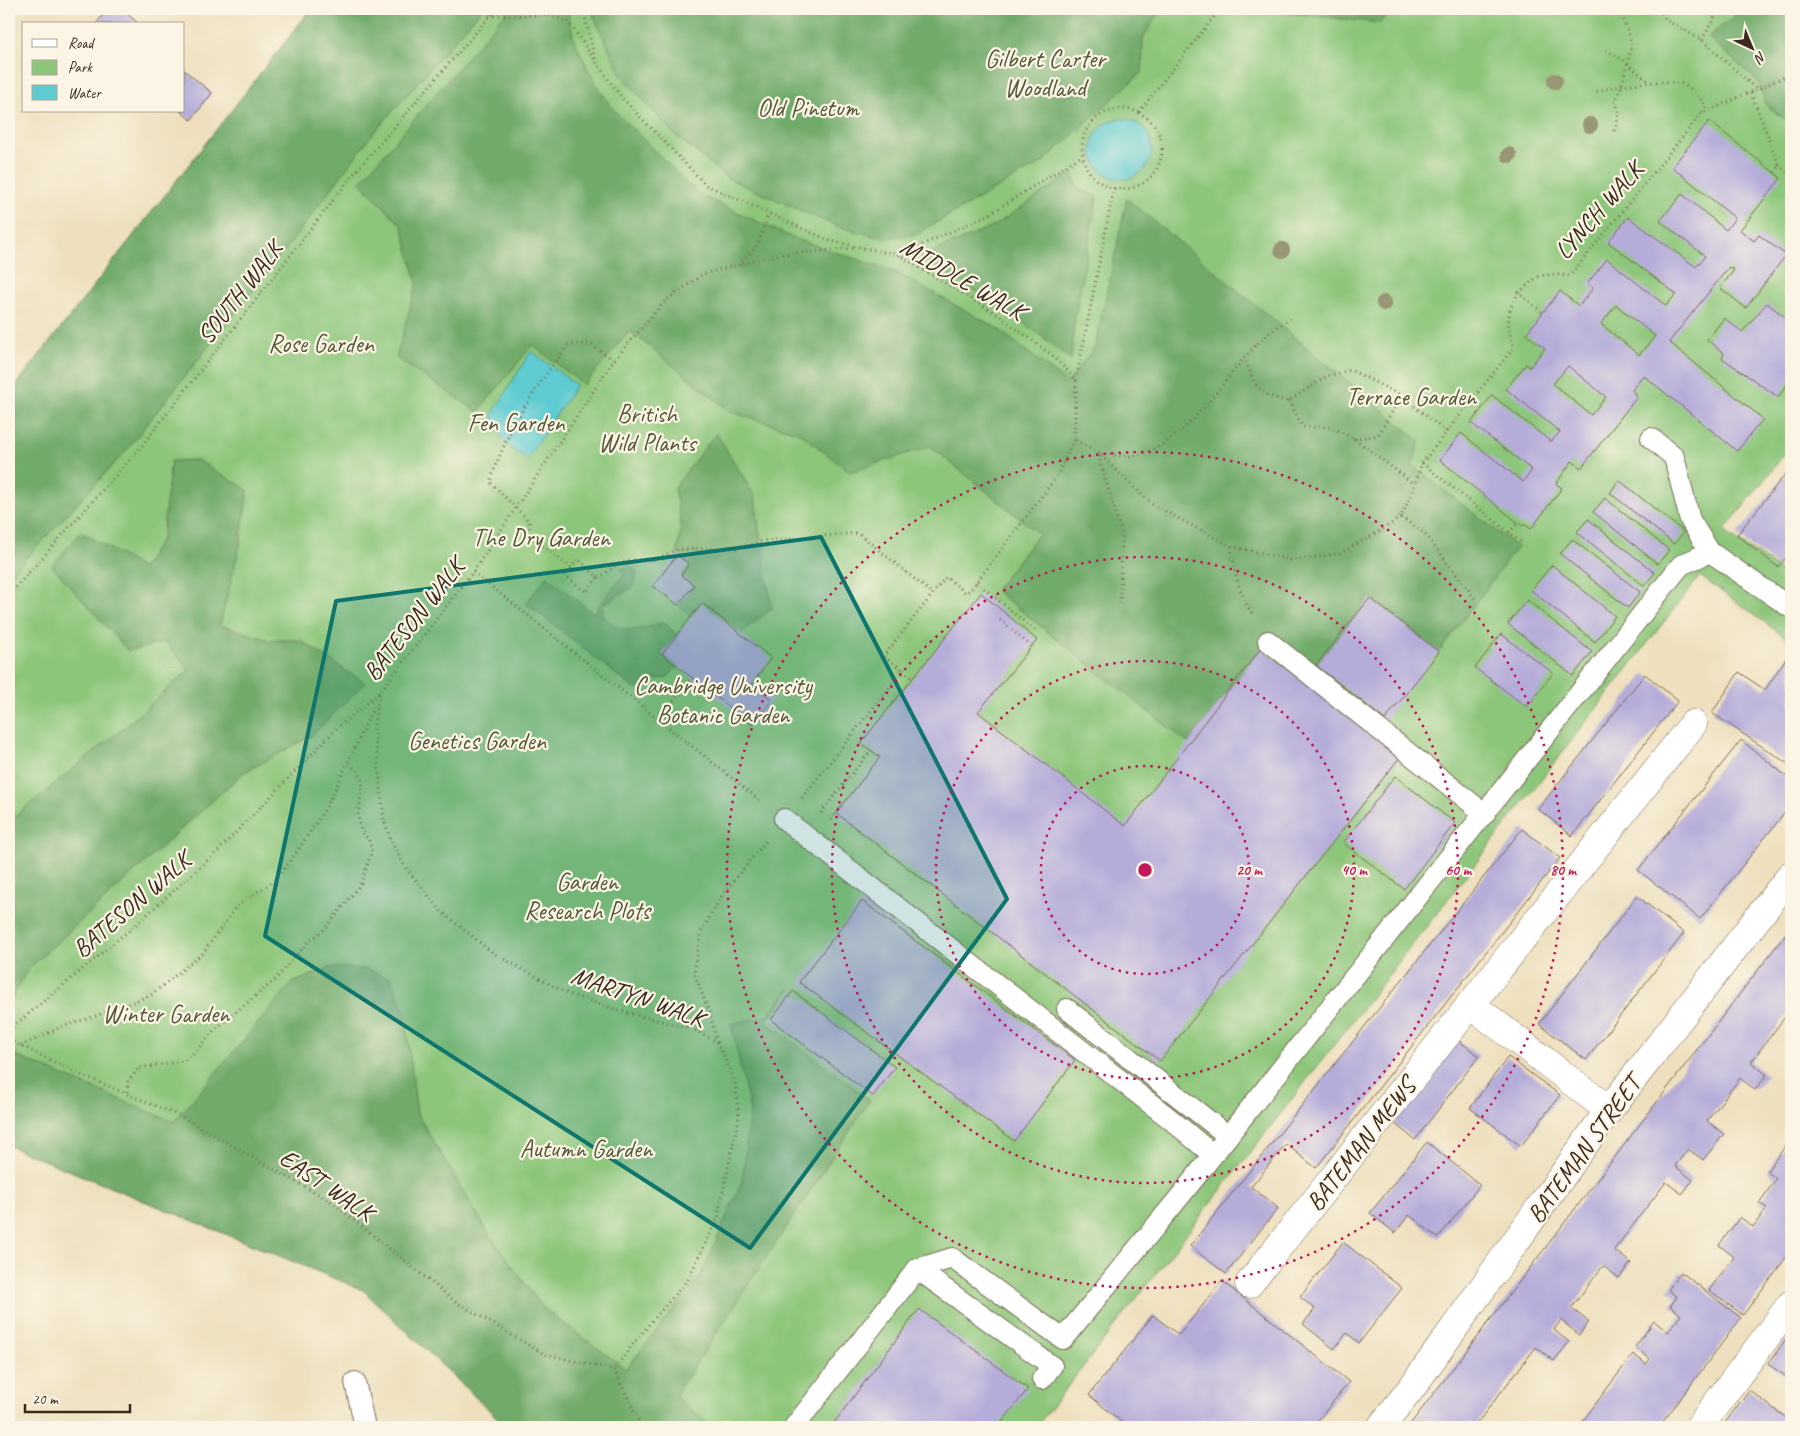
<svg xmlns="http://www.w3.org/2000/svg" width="1800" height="1436" font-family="Caveat,sans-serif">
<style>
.green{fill:#8cc67a;stroke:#64784c}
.forest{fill:#71ab6a;stroke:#566a44}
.water{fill:#5dcbd1;stroke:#4c7a78}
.building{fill:#b5add9;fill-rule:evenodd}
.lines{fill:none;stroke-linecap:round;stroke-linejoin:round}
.lane-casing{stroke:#7a6a56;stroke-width:22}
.street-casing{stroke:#7a6a56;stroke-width:29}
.path{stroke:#7a6a56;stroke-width:3;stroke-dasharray:1 4;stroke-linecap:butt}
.lane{stroke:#fff;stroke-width:20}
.street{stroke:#fff;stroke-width:28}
.tree{fill:#999675}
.marked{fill:#0f766e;fill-opacity:0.2;stroke:#0f766e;stroke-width:4;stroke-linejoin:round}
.ring{fill:none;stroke:#c2185b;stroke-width:2.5;stroke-dasharray:2.5 5}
.labels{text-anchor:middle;stroke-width:4.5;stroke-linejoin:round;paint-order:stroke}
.park-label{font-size:25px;fill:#53593a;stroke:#fcf5e5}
.street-label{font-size:25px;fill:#3b2a1e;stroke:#fcf5e5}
.centre{fill:#c2185b;stroke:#fcf5e5;stroke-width:2.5}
.ring-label{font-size:15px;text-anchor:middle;font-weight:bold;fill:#c2185b;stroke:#fcf5e5;stroke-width:4.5;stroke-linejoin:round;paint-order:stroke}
</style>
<rect width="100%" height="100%" fill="#fcf5e5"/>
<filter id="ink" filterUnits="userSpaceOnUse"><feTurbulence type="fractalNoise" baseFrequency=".02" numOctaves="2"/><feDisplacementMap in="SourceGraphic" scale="10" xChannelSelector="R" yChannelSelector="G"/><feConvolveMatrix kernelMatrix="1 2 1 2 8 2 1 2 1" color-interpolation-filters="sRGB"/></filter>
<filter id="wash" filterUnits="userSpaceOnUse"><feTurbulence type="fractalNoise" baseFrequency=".0096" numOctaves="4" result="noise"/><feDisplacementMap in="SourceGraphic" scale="20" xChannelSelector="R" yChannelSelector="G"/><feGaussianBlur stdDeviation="1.12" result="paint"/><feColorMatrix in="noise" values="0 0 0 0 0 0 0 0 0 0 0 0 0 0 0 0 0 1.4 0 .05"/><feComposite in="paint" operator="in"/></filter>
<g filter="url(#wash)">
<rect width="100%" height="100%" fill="#eee0be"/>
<path class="green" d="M 311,9 L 1791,9 L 1791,446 L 1724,531 L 1791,578 L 1791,641 L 1700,576 L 1036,1427 L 507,1427 L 363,1290 L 9,1146 L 9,394 Z"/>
<g class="forest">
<path d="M 311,9 L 482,9 L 371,136 L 286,249 L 124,453 L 9,577 L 9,394 Z"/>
<path d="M 509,9 L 567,9 L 574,40 L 591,75 L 610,106 L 698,194 L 793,238 L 895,272 L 997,328 L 1067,383 L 1095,347 L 1127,199 L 1420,441 L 1412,465 L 1517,547 L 1439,652 L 1369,598 L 1316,665 L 1280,639 L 1261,648 L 1188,743 L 995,590 L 1039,534 L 930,446 L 850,472 L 800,433 L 731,412 L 630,331 L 584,385 L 532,345 L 478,412 L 396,358 L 417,283 L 402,226 L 360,182 Z"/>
<path d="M 593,9 L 1161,9 L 1143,38 L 1142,72 L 1043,162 L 916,234 L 882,238 L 836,226 L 727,178 L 675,135 L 622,77 L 594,17 Z"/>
<path d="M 1253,9 L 1394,9 L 1380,23 Z"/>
<path d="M 1739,9 L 1791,9 L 1791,124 L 1765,104 L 1759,83 L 1708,37 L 1734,17 Z"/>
<path d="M 1071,174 L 1079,189 L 1097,197 L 1074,323 L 1071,360 C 1024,319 973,289 921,257 L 992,227 Z"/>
<path d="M 716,433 L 755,496 L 760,536 L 764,541 L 765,572 L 772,608 L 740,634 L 691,617 L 678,605 L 694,585 L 681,575 L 688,564 L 677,555 L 681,523 L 674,488 Z"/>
<path d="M 197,460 L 248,490 L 240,545 L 220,625 L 270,640 L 300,640 L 365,683 L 311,736 L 243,773 L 28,969 L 9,1003 L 9,821 L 126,726 L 189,670 L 165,642 L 128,651 L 52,566 L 81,532 L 143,568 L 162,538 L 171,461 Z"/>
<path d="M 629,566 L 637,571 L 633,587 L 603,604 L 603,617 C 626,636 637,630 664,622 L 677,635 L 662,654 L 678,666 L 667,678 C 654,679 645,681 636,690 L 526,603 L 547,576 L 593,613 L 625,573 L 620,569 Z"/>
<path d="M 331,967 L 366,969 L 391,978 L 405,1014 L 417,1114 L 489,1234 L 543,1308 L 626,1369 L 701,1275 L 742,1182 L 750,1110 L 731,1024 L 767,1016 L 790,988 L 766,1022 L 870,1100 L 675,1396 L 712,1427 L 507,1427 L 363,1290 L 9,1146 L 9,1053 L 174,1122 L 292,983 Z"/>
</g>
<g class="water">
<circle cx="1122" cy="149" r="30"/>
<path d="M 531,351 L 576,385 L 528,458 C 507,451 499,435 492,415 Z"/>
</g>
<g id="blocks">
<g class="building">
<path d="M 108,9 L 121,9 L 139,24 L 96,24 Z"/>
<path d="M 184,70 L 212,93 L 191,120 L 180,111 L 184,111 Z"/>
<path d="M 1709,121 L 1781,178 L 1740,230 L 1754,241 L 1759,235 L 1786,255 L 1746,308 L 1720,288 L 1734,270 L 1729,267 L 1669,342 L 1763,419 L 1737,451 L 1643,375 L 1632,390 L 1637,397 L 1581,468 L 1572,461 L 1556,484 L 1562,488 L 1531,529 L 1524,524 L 1522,526 L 1440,460 L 1461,433 L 1523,482 L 1532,470 L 1471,423 L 1492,395 L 1551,442 L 1560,432 L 1506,389 L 1526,364 L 1530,367 L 1545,348 L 1526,334 L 1560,291 L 1579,306 L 1593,288 L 1587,284 L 1607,259 L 1666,306 L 1676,294 L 1608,242 L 1628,217 L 1696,267 L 1705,256 L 1660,221 L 1682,194 L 1726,230 L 1735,218 L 1672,167 ZM 1616,305 L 1655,336 L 1639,355 L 1601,324 ZM 1568,366 L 1606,397 L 1591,415 L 1553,384 Z"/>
<path d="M 1767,303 L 1791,322 L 1791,379 L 1778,397 L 1722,358 L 1724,353 L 1707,340 L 1724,318 L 1742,332 Z"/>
<path d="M 1791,467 L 1791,562 L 1786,558 L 1778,567 L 1737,535 Z"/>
<path d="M 1619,480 L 1684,532 L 1674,544 L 1610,493 Z"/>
<path d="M 1605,498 L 1669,550 L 1658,564 L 1593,512 Z"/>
<path d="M 1588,519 L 1655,573 L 1644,586 L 1577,532 Z"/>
<path d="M 1572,539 L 1640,592 L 1628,608 L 1560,554 Z"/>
<path d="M 677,555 L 689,564 L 681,575 L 694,585 L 678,605 L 653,586 Z"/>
<path d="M 1552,565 L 1615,616 L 1595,642 L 1531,590 Z"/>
<path d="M 981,593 L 1037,640 L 978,712 L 1125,826 L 1261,648 L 1400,757 L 1160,1061 L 836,813 L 880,757 L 861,743 Z"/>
<path d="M 1370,598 L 1439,652 L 1385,720 L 1316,665 Z"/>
<path d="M 1527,600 L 1592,652 L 1573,676 L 1508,624 Z"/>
<path d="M 702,603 L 771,658 L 752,684 L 772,700 L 752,725 L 662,654 Z"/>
<path d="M 1501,634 L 1553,673 L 1527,707 L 1475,668 Z"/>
<path d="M 1791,651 L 1791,766 L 1712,713 L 1739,672 L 1765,690 Z"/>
<path d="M 1645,674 L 1678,701 L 1572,836 L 1538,809 Z"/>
<path d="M 1741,740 L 1791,780 L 1791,805 L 1700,919 L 1638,870 Z"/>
<path d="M 1395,776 L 1455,823 L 1404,889 L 1343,843 Z"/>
<path d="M 1522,829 L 1560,858 L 1316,1168 L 1286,1144 L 1251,1187 L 1278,1208 L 1226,1274 L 1190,1246 Z"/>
<path d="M 1637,896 L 1684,933 L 1586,1060 L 1539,1024 Z"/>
<path d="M 862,901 L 1075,1060 L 1014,1141 L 799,982 Z"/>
<path d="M 1791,927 L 1791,1009 L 1751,1062 L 1767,1075 L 1755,1090 L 1740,1078 L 1707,1121 L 1724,1134 L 1703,1160 L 1688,1149 L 1675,1166 L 1693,1180 L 1682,1194 L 1666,1182 L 1614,1250 L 1631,1263 L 1619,1278 L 1603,1266 L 1571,1308 L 1589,1322 L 1579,1335 L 1561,1320 L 1554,1330 L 1569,1342 L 1554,1361 L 1536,1347 L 1474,1427 L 1408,1427 Z"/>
<path d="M 793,991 L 895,1067 L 873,1096 L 771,1020 Z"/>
<path d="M 1458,1040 L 1479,1056 L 1415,1140 L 1394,1123 Z"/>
<path d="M 1508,1057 L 1560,1095 L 1521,1146 L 1470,1108 Z"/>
<path d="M 1790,1140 L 1791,1251 L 1743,1315 L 1709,1290 L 1734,1257 L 1719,1245 L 1740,1217 L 1753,1227 L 1767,1208 L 1759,1203 L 1776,1179 L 1767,1171 Z"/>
<path d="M 1427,1142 L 1480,1185 L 1438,1238 L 1409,1215 L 1395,1233 L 1370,1213 Z"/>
<path d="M 1343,1242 L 1402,1288 L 1359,1343 L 1347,1333 L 1334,1349 L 1303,1324 L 1315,1309 L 1300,1297 Z"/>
<path d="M 1681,1272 L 1741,1318 L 1659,1427 L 1580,1427 L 1579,1426 L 1633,1354 L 1646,1364 L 1650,1359 L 1635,1347 L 1654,1321 L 1668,1332 L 1681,1315 L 1670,1306 L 1677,1297 L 1668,1290 Z"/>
<path d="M 1222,1281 L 1349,1382 L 1313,1427 L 1128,1427 L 1089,1395 L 1153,1315 L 1179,1335 Z"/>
<path d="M 919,1309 L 1028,1389 L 998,1427 L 831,1427 Z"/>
<path d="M 1791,1332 L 1791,1380 L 1768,1364 Z"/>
<path d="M 1749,1390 L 1789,1420 L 1784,1427 L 1722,1427 Z"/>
</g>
</g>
</g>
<g filter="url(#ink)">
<use href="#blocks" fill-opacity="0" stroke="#7a6a56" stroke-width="1"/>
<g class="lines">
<defs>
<g id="lane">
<path d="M 1651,438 L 1674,457 L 1690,520 L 1710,552"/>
<path d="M 1268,641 L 1485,814"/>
<path d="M 784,819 L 1169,1118 L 1213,1155"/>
<path d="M 1067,1009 L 1228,1136"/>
<path d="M 917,1269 L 1052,1366 L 1042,1379"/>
<path d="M 355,1382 L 365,1427"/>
<path d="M 794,1427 L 917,1269 L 952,1258 L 1063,1339 L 1182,1194 L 1681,565 L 1710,552 L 1791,608"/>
</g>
<g id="street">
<path d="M 1470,1004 L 1609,1110"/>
<path d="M 1249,1284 L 1693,724"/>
<path d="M 1381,1427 L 1413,1386 L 1609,1110 L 1791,875"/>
<path d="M 1699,1427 L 1791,1304"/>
</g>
</defs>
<use href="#lane" class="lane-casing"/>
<use href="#street" class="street-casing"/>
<g class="path">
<path d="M 583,9 L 596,62 L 622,98 L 706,185 L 830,241 L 899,255 L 998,315 L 1052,355 L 1076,380 L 1074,439 L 1098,453 L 1153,505 L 1231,546 L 1291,560 L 1339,554 L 1382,530 L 1401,517 L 1411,496 L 1422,463 L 1514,347 C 1504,322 1507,301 1529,284 C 1531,282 1535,278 1538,277 C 1547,273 1560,275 1570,276 L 1701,114 L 1791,74"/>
<path d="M 1659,9 L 1666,20 L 1702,40 L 1752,85 L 1760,89"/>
<path d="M 489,16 L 547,15 L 568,21 L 594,59"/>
<path d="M 1702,40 L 1719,9"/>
<path d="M 1606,50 L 1626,62 L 1649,82"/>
<path d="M 1597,91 C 1614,86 1669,77 1684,85 C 1694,90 1700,98 1706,106 L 1702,114"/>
<path d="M 1751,93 L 1779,165 L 1774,174"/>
<circle cx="1122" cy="149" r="40"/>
<path d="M 1139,112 L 1220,9"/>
<path d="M 1614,131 C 1618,121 1621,111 1615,102 C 1620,93 1631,54 1631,43 C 1630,32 1622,21 1621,9"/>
<path d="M 1779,165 L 1791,177"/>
<path d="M 1788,250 L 1791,247"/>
<path d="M 899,255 L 988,215 L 1083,155"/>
<path d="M 739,265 L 759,243 L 768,214"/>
<path d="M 1518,292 L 1543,313"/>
<path d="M 1244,357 C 1256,386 1256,395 1289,401 L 1327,376 L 1351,370 L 1398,394 L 1395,407 L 1378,435 L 1355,439 L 1414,484"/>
<path d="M 1076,380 L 1114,188"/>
<path d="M 1398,394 L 1447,432"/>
<path d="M 1289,401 L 1303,427 L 1331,427 L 1355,439"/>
<path d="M 1422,463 L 1521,542"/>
<path d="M 1401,517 L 1424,533 L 1477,601"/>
<path d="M 1509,533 L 1518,523"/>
<path d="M 1231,546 C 1235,572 1238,595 1254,616"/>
<path d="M 571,568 L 564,575 L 586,592 L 598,577 L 578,559 L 571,568 L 530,536 L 529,521 L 490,482 C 508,427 533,391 568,345 L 590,344 L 614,360"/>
<path d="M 473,572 L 762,802"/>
<path d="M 598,577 L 604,575 L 616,565 L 624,562 L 632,560 L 653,560 L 677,550 L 737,548 L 764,541 L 858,533 L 933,594"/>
<path d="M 976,582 L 1041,635"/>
<path d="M 9,595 L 141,447 L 352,176 L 496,9"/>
<path d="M 1120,603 L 1122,535 L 1098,453 C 1110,454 1126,458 1137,455 C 1205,437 1231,350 1290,319"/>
<path d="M 1000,620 L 1031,646"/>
<path d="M 903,670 L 913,678"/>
<path d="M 379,694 L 374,726 L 384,819 L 390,839 L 405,867 L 442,912 L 493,953 L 568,994 L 631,1014 L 691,1028 L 717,1042 L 735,1081 L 739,1117 L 717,1220 L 688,1279 L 636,1340 L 614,1370"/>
<path d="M 658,721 L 692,677"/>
<path d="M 802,798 L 903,670 L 884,656 L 946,577 L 966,593 L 973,587 L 1057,476 L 1074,439"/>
<path d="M 821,813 L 871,750"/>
<path d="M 831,820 L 836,813"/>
<path d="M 9,1030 L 132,928 L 218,851 L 337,728 L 379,693 L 473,572 L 614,360 L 665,301 L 703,274 L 775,255 L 854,248"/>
<path d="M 9,1040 L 84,1076 L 180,1116 L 330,1201 L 456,1302 L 544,1354 L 614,1370"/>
<path d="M 717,1042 L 710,1014 L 694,973 L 701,932 L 723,894 L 766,841"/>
<path d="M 21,1046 L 61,1027 L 102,1014 L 151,995 L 202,954 L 237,906 L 275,880 L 294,856 L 327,806 L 374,707"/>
<path d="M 127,1092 L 128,1081 L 139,1068 L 184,1061 L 195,1052 L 215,1029 L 275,980 L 307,943 L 325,929 L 360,885 L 372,852 L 369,840 L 361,831 L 358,816 L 363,783 L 357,770 L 347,762"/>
<path d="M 614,1370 L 642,1427"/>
</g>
<use href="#lane" class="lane"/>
<use href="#street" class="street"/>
</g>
<g class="tree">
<circle cx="1555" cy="81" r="8"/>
<circle cx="1590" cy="125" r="8"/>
<circle cx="1509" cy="155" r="8"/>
<circle cx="1282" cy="250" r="8"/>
<circle cx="1384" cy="303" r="8"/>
</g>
</g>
<path class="marked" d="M 821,537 L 1007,899 L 750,1248 L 265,936 L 336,601 Z"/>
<g class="ring">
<circle cx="1145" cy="870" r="104"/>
<circle cx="1145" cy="870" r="209"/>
<circle cx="1145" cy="870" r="313"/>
<circle cx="1145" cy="870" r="418"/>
</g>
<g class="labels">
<g class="park-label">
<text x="1045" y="67">Gilbert Carter<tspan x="1045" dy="29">Woodland</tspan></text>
<text x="808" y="116">Old Pinetum</text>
<text x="321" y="352">Rose Garden</text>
<text x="1411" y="405">Terrace Garden</text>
<text x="647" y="422">British<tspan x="647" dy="29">Wild Plants</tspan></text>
<text x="516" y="431">Fen Garden</text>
<text x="541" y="546">The Dry Garden</text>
<text x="723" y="694">Cambridge University<tspan x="723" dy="29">Botanic Garden</tspan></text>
<text x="477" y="749">Genetics Garden</text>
<text x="587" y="890">Garden<tspan x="587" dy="29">Research Plots</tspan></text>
<text x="166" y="1022">Winter Garden</text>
<text x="586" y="1157">Autumn Garden</text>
</g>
<g class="street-label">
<text transform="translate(1598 210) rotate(-49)" y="9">LYNCH WALK</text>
<text transform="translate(963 278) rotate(30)" y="9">MIDDLE WALK</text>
<text transform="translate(239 292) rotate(-52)" y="9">SOUTH WALK</text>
<text transform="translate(413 619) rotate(-52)" y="9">BATESON WALK</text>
<text transform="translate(131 904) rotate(-41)" y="9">BATESON WALK</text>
<text transform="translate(638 996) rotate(19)" y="9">MARTYN WALK</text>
<text transform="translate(1360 1144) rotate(-52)" y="9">BATEMAN MEWS</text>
<text transform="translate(1583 1149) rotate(-54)" y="9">BATEMAN STREET</text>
<text transform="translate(327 1184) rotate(34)" y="9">EAST WALK</text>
</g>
</g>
<circle cx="1145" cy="870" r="8" class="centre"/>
<g class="ring-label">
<text x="1249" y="875">20 m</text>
<text x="1354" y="875">40 m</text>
<text x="1458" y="875">60 m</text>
<text x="1563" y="875">80 m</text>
</g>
<rect width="1800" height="1436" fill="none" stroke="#fcf5e5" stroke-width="30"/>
<rect x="22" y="22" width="162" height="90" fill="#fcf5e5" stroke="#afa495"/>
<rect x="32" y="39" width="25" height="8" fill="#ffffff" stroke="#afa495"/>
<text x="68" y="48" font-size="15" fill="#3b2a1e">Road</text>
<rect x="32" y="60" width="25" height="15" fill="#8cc67a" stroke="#afa495"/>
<text x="68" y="72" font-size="15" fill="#3b2a1e">Park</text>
<rect x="32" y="85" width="25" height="15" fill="#5dcbd1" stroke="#afa495"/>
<text x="68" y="98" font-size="15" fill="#3b2a1e">Water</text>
<g transform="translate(1752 48) rotate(136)" stroke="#fcf5e5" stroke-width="4" paint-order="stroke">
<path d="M0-4L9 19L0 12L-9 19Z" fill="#3b2a1e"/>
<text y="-8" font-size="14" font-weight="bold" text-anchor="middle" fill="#3b2a1e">N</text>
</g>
<path d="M25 1404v8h105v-8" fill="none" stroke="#3b2a1e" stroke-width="2.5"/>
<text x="32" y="1404" font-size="15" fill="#3b2a1e" stroke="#fcf5e5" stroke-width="4" paint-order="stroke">20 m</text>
</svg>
